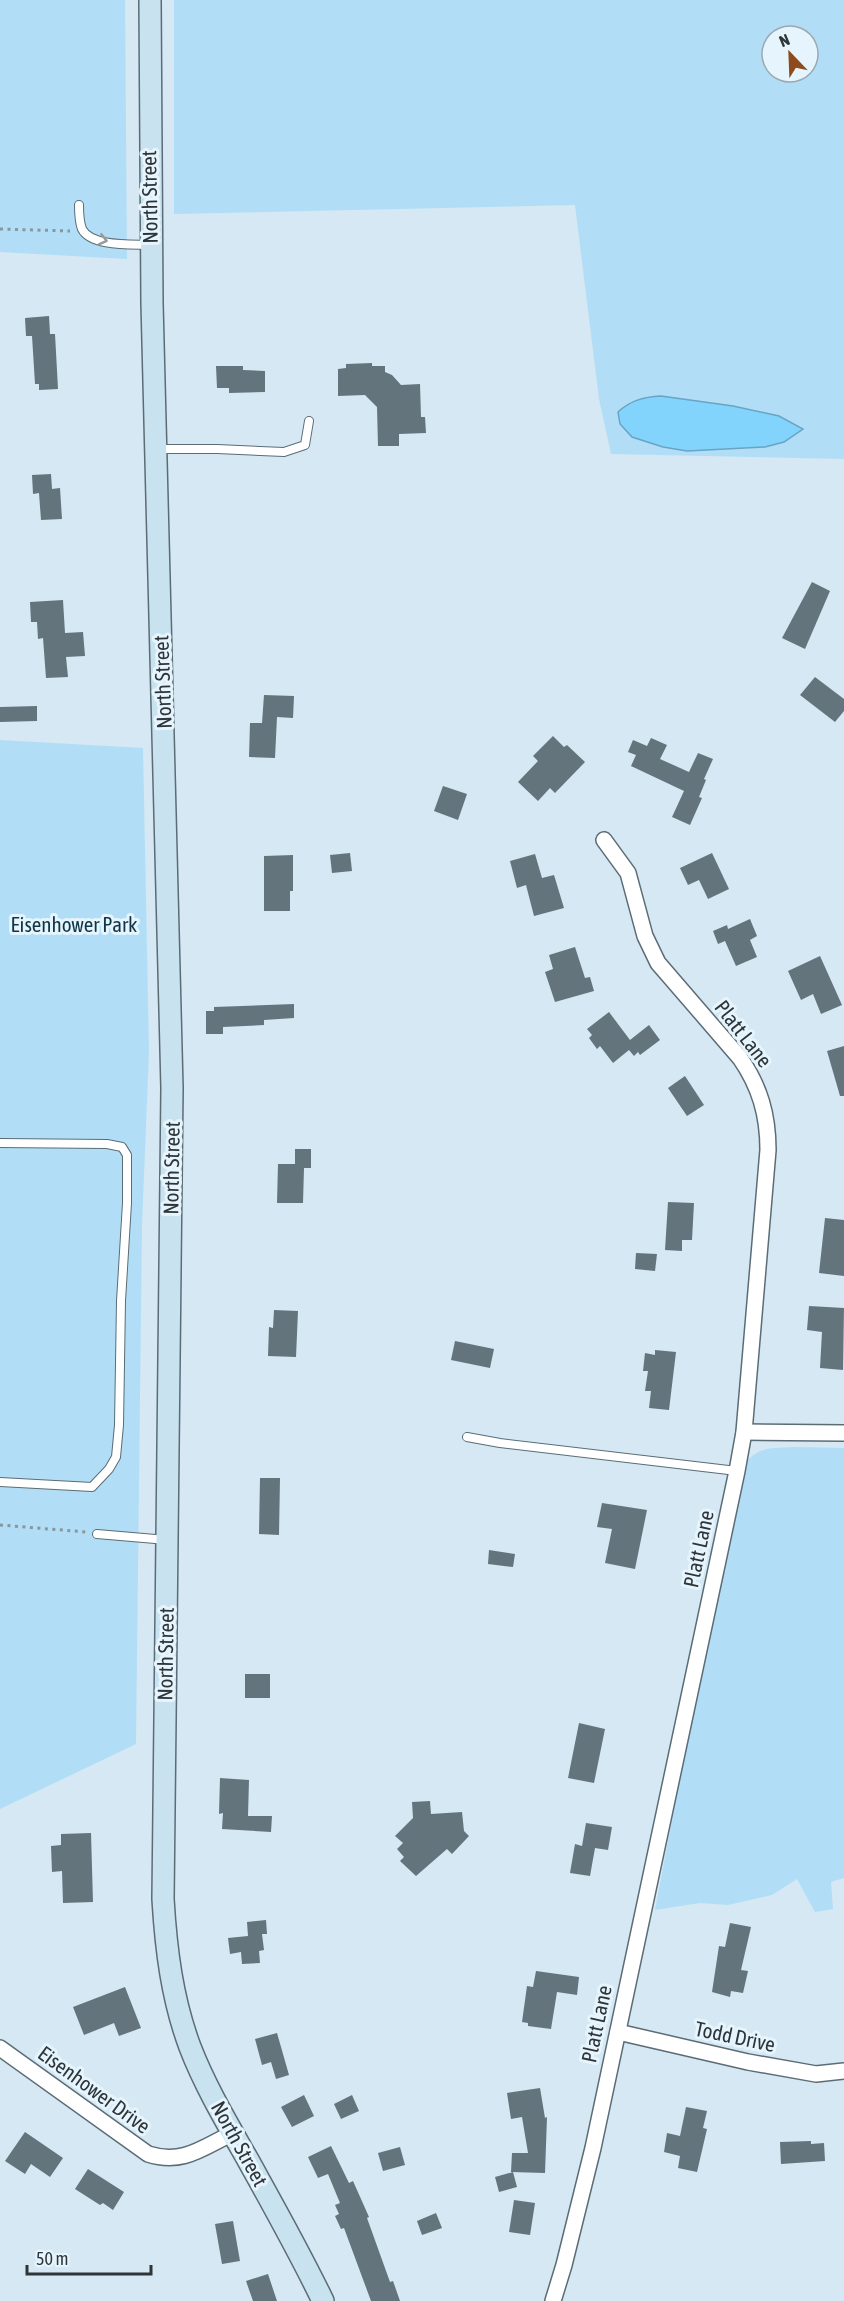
<svg xmlns="http://www.w3.org/2000/svg" width="844" height="2301" font-family="'Asap Condensed',sans-serif">
<style>
.green{fill:#b1def6;fill-rule:evenodd}
.water{fill:#82d4fd;stroke:#69a4c2;stroke-width:1.5}
.building{fill:#63747d}
.lines{fill:none;stroke-linecap:round;stroke-linejoin:round}
.lane-casing{stroke:#5b6c75;stroke-width:10}
.street-casing{stroke:#5b6c75;stroke-width:18}
.secondary-casing{stroke:#5b6c75;stroke-width:24}
.path{stroke:#89969e;stroke-width:3;stroke-dasharray:3 4.5;stroke-linecap:butt}
.lane{stroke:#fff;stroke-width:8}
.street{stroke:#fff;stroke-width:15}
.secondary{stroke:#c8e2ef;stroke-width:21}
.oneway{stroke:#969a9c}
.labels{text-anchor:middle;stroke-width:6;stroke-linejoin:round;paint-order:stroke}
.street-label{font-size:21px;fill:#2e3539;stroke:#e6f5fd}
.park-label{font-size:21px;fill:#103546;stroke:#e6f5fd}
</style>
<rect width="100%" height="100%" fill="#d5e8f3"/>
<g class="green">
<path d="M 0,0 L 125,0 L 127,259 L 0,252 Z"/>
<path d="M 174,0 L 844,0 L 844,459 L 611,454 L 599,399 L 575,205 L 174,214 ZM 772,36 L 808,36 L 808,72 L 772,72 Z"/>
<path d="M 0,740 L 143,748 L 149,1052 L 142,1224 L 136,1744 L 0,1809 Z"/>
<path d="M 795,1447 L 844,1448 L 844,1878 L 831,1882 L 833,1909 L 815,1912 L 797,1879 L 772,1895 L 728,1905 L 700,1903 L 655,1910 L 738,1471 C 759,1445 765,1449 795,1447 Z"/>
</g>
<path class="water" d="M 661,396 L 733,406 L 779,416 L 803,429 L 784,442 L 765,447 L 687,451 L 663,447 L 632,437 L 620,424 L 618,412 C 631,400 644,397 661,396 Z"/>
<g class="building">
<path d="M 49,316 L 50,334 L 55,334 L 58,389 L 39,390 L 39,384 L 35,384 L 32,336 L 26,336 L 25,318 Z"/>
<path d="M 372,363 L 372,366 L 385,366 L 385,372 L 392,375 L 401,385 L 420,384 L 421,417 L 425,417 L 426,433 L 399,434 L 399,446 L 378,446 L 377,407 L 365,395 L 338,396 L 338,369 L 346,368 L 346,364 Z"/>
<path d="M 216,366 L 243,366 L 243,370 L 265,371 L 265,392 L 229,393 L 229,388 L 217,388 Z"/>
<path d="M 51,474 L 52,489 L 60,488 L 62,519 L 41,520 L 39,493 L 33,494 L 32,475 Z"/>
<path d="M 812,582 L 830,591 L 805,649 L 782,638 Z"/>
<path d="M 63,600 L 65,633 L 83,632 L 85,656 L 66,657 L 68,677 L 46,678 L 43,638 L 38,639 L 37,622 L 31,622 L 30,602 Z"/>
<path d="M 815,677 L 844,699 L 844,711 L 835,722 L 800,695 Z"/>
<path d="M 264,695 L 294,696 L 293,718 L 277,717 L 275,758 L 249,757 L 250,723 L 262,723 Z"/>
<path d="M 37,706 L 37,721 L 0,722 L 0,707 Z"/>
<path d="M 553,736 L 564,747 L 567,745 L 585,762 L 555,793 L 550,788 L 538,801 L 518,782 L 538,761 L 533,756 Z"/>
<path d="M 651,738 L 667,745 L 660,759 L 689,772 L 698,753 L 713,759 L 704,779 L 706,780 L 699,797 L 702,798 L 690,825 L 672,817 L 684,791 L 631,766 L 636,755 L 628,752 L 633,740 L 647,746 Z"/>
<path d="M 443,786 L 467,794 L 458,820 L 434,811 Z"/>
<path d="M 350,853 L 352,871 L 332,873 L 330,855 Z"/>
<path d="M 712,853 L 729,889 L 708,899 L 699,880 L 688,885 L 680,868 Z"/>
<path d="M 535,854 L 542,878 L 554,875 L 564,908 L 534,916 L 526,885 L 517,888 L 510,861 Z"/>
<path d="M 293,855 L 293,891 L 290,891 L 290,911 L 264,911 L 264,856 Z"/>
<path d="M 750,919 L 757,936 L 750,940 L 757,957 L 736,966 L 725,941 L 718,944 L 713,931 L 727,925 L 728,929 Z"/>
<path d="M 575,947 L 585,978 L 590,977 L 594,991 L 555,1002 L 545,972 L 553,969 L 549,955 Z"/>
<path d="M 820,956 L 842,1005 L 821,1014 L 813,994 L 801,1000 L 788,971 Z"/>
<path d="M 294,1004 L 294,1018 L 264,1020 L 264,1025 L 223,1027 L 223,1034 L 206,1034 L 206,1011 L 214,1011 L 214,1007 Z"/>
<path d="M 609,1012 L 630,1040 L 649,1025 L 660,1040 L 640,1055 L 638,1052 L 634,1056 L 629,1050 L 613,1063 L 600,1046 L 597,1049 L 589,1038 L 592,1035 L 587,1029 Z"/>
<path d="M 844,1046 L 844,1096 L 840,1096 L 827,1051 Z"/>
<path d="M 685,1076 L 704,1105 L 687,1116 L 668,1088 Z"/>
<path d="M 295,1149 L 311,1149 L 311,1168 L 304,1168 L 303,1203 L 277,1203 L 278,1164 L 295,1164 Z"/>
<path d="M 668,1202 L 694,1203 L 692,1240 L 682,1240 L 682,1251 L 665,1250 Z"/>
<path d="M 825,1218 L 844,1220 L 844,1276 L 819,1273 Z"/>
<path d="M 636,1253 L 657,1254 L 655,1271 L 635,1269 Z"/>
<path d="M 809,1306 L 844,1308 L 843,1370 L 820,1368 L 822,1332 L 807,1330 Z"/>
<path d="M 274,1310 L 298,1311 L 296,1357 L 268,1356 L 269,1327 L 273,1328 Z"/>
<path d="M 455,1341 L 494,1349 L 490,1368 L 451,1360 Z"/>
<path d="M 655,1350 L 676,1352 L 669,1410 L 649,1408 L 651,1391 L 645,1391 L 648,1371 L 643,1371 L 645,1353 L 655,1355 Z"/>
<path d="M 260,1478 L 280,1478 L 279,1535 L 259,1534 Z"/>
<path d="M 602,1503 L 647,1510 L 635,1569 L 605,1563 L 612,1529 L 597,1527 Z"/>
<path d="M 489,1550 L 515,1554 L 513,1567 L 488,1564 Z"/>
<rect x="245" y="1674" width="25" height="24"/>
<path d="M 579,1723 L 605,1729 L 594,1783 L 568,1778 Z"/>
<path d="M 220,1778 L 249,1780 L 248,1816 L 272,1816 L 271,1832 L 222,1829 L 223,1813 L 219,1814 Z"/>
<path d="M 430,1801 L 431,1814 L 462,1812 L 464,1831 L 469,1836 L 452,1854 L 447,1849 L 416,1876 L 400,1861 L 404,1857 L 397,1849 L 403,1843 L 395,1836 L 413,1818 L 412,1802 Z"/>
<path d="M 586,1823 L 612,1827 L 608,1850 L 595,1848 L 590,1876 L 570,1873 L 575,1844 L 582,1846 Z"/>
<path d="M 91,1833 L 93,1902 L 63,1903 L 62,1871 L 52,1872 L 51,1846 L 61,1845 L 61,1834 Z"/>
<path d="M 266,1920 L 267,1934 L 262,1934 L 264,1950 L 259,1951 L 260,1963 L 242,1964 L 241,1952 L 230,1954 L 228,1938 L 248,1936 L 247,1922 Z"/>
<path d="M 730,1923 L 751,1927 L 741,1970 L 748,1971 L 743,1993 L 731,1991 L 730,1997 L 712,1992 L 719,1946 L 725,1947 Z"/>
<path d="M 536,1971 L 579,1977 L 577,1995 L 557,1992 L 551,2029 L 528,2026 L 528,2023 L 522,2022 L 527,1986 L 533,1987 Z"/>
<path d="M 125,1987 L 141,2028 L 119,2036 L 114,2023 L 84,2035 L 73,2007 Z"/>
<path d="M 277,2033 L 289,2075 L 276,2079 L 271,2062 L 262,2065 L 255,2039 Z"/>
<path d="M 540,2088 L 545,2118 L 547,2117 L 545,2173 L 511,2172 L 512,2153 L 528,2153 L 522,2117 L 511,2119 L 507,2093 Z"/>
<path d="M 304,2095 L 314,2116 L 292,2127 L 281,2107 Z"/>
<path d="M 352,2095 L 359,2111 L 341,2119 L 334,2104 Z"/>
<path d="M 686,2107 L 707,2111 L 703,2128 L 707,2129 L 697,2172 L 678,2168 L 680,2156 L 664,2152 L 667,2133 L 680,2136 Z"/>
<path d="M 25,2132 L 63,2158 L 50,2177 L 31,2164 L 25,2174 L 5,2161 Z"/>
<path d="M 811,2141 L 811,2144 L 824,2143 L 825,2161 L 781,2164 L 780,2142 Z"/>
<path d="M 331,2146 L 349,2183 L 353,2181 L 369,2217 L 367,2218 L 390,2282 L 393,2281 L 400,2301 L 371,2301 L 344,2228 L 341,2229 L 335,2216 L 339,2214 L 335,2205 L 340,2203 L 328,2174 L 318,2178 L 308,2157 Z"/>
<path d="M 400,2147 L 405,2165 L 383,2171 L 378,2153 Z"/>
<path d="M 88,2169 L 124,2192 L 113,2210 L 103,2203 L 100,2205 L 75,2189 Z"/>
<path d="M 513,2172 L 517,2187 L 499,2192 L 495,2177 Z"/>
<path d="M 514,2200 L 535,2203 L 530,2235 L 509,2232 Z"/>
<path d="M 436,2213 L 442,2228 L 422,2235 L 417,2221 Z"/>
<path d="M 233,2221 L 240,2261 L 222,2264 L 215,2224 Z"/>
<path d="M 268,2274 L 277,2301 L 253,2301 L 246,2281 Z"/>
</g>
<g class="lines">
<defs>
<g id="lane">
<path d="M 79,205 C 79,212 79,221 82,229 C 91,247 133,244 150,245"/>
<path d="M 157,449 L 217,449 L 284,452 L 305,445 L 309,421"/>
<path d="M 0,1143 L 107,1144 L 122,1147 L 127,1155 L 127,1203 L 121,1301 L 119,1425 L 116,1457 L 109,1469 L 92,1487 L 0,1482"/>
<path d="M 467,1437 L 500,1443 L 737,1471"/>
<path d="M 97,1534 L 167,1540"/>
</g>
<g id="street">
<path d="M 744,1432 L 844,1433"/>
<path d="M 618,2032 L 748,2062 L 816,2074 L 844,2071"/>
<path d="M 0,2048 L 148,2154 C 183,2165 202,2148 233,2133"/>
<path d="M 553,2301 L 564,2265 L 593,2148 L 737,1471 L 744,1432 L 768,1150 C 768,1115 760,1087 740,1058 L 658,963 L 645,936 L 628,873 L 604,840"/>
</g>
<path id="secondary" d="M 150,0 L 152,303 L 172,1088 L 163,1899 C 166,1949 172,1999 190,2047 C 205,2086 227,2123 248,2160 C 274,2207 300,2253 323,2301"/>
</defs>
<use href="#lane" class="lane-casing"/>
<use href="#street" class="street-casing"/>
<use href="#secondary" class="secondary-casing"/>
<g class="path">
<path d="M 0,229 L 70,231"/>
<path d="M 0,1525 L 86,1532"/>
</g>
<use href="#lane" class="lane"/>
<use href="#street" class="street"/>
<use href="#secondary" class="secondary"/>
</g>
<defs><path id="oneway-chevron" d="M-2-3.5L2.5 0L-2 3.5" fill="none" stroke-width="1.6" stroke-linecap="round" stroke-linejoin="round" transform="scale(1.5)"/></defs>
<use class="oneway" href="#oneway-chevron" transform="translate(103 240) rotate(13)"/>
<g class="labels">
<g class="street-label">
<text transform="translate(150 197) rotate(-91)" y="7">North Street</text>
<text transform="translate(163 682) rotate(-92)" y="7">North Street</text>
<text transform="translate(743 1034) rotate(52)" y="7">Platt Lane</text>
<text transform="translate(172 1168) rotate(-89)" y="7">North Street</text>
<text transform="translate(699 1549) rotate(-78)" y="7">Platt Lane</text>
<text transform="translate(166 1654) rotate(-89)" y="7">North Street</text>
<text transform="translate(597 2024) rotate(-78)" y="7">Platt Lane</text>
<text transform="translate(735 2037) rotate(12)" y="7">Todd Drive</text>
<text transform="translate(94 2090) rotate(36)" y="7">Eisenhower Drive</text>
<text transform="translate(239 2144) rotate(61)" y="7">North Street</text>
</g>
<g class="park-label">
<text x="74" y="932">Eisenhower Park</text>
</g>
</g>
<g transform="translate(790 54) rotate(337)"><circle r="28" fill="#e6f5fd" stroke="#9ca8af" stroke-width="1.5"/>
<path d="M0-4.5L10 22L0 15L-10 22Z" fill="#8d4a1b"/>
<text y="-9" font-size="16" font-weight="bold" text-anchor="middle" fill="#2e3539">N</text>
</g>
<path d="M27 2265v9h124v-9" fill="none" stroke="#2e3539" stroke-width="3"/>
<text x="36" y="2265" font-size="18" fill="#2e3539" stroke="#e6f5fd" stroke-width="4.5" paint-order="stroke">50 m</text>
</svg>
